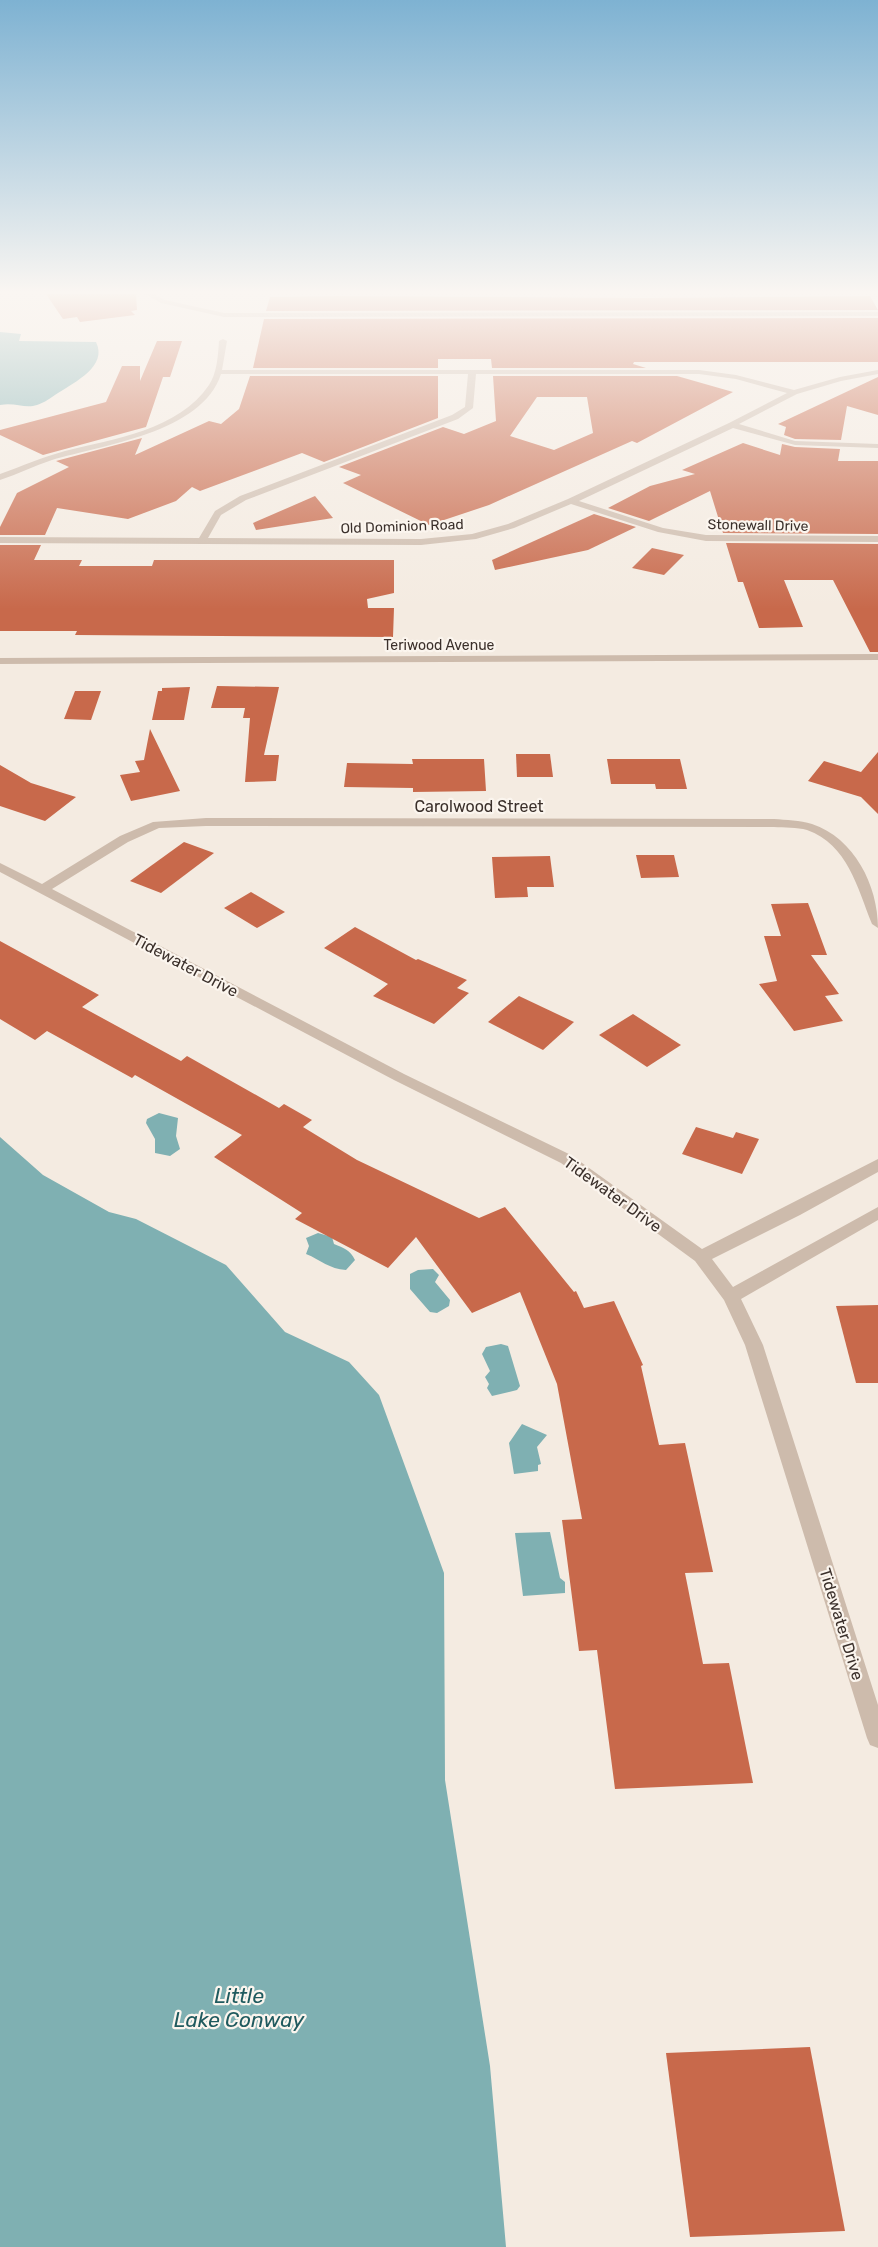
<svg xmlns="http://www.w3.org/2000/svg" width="878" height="2247" font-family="Rubik,sans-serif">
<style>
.water{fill:#7fb0b2}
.building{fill:#c8694b;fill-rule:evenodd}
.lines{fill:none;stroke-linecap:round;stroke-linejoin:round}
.minor{fill:#cdbbac;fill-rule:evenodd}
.labels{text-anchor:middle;stroke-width:4.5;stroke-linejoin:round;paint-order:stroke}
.far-street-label{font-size:14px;fill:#3b302b;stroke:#fbf5ee}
.street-label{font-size:16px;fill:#3b302b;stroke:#fbf5ee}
.near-water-label{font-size:21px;font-style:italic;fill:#1f5a5e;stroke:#fbf5ee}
</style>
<rect width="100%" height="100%" fill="#f4ebe1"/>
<g class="water">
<path d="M 0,332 L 21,334 L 19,341 L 96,342 C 108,366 75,382 58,393 C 52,397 44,403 37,405 C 25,409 15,402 0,405 Z"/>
<path d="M 159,1113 L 178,1118 L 176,1136 L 180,1149 L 170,1156 L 155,1153 L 155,1139 L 146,1123 L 147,1119 Z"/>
<path d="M 0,1137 L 43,1175 L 109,1212 L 136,1219 L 226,1265 L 285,1332 L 349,1362 L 379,1395 L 444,1573 L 445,1780 L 490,2066 L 506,2247 L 0,2247 Z"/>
<path d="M 318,1233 L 332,1237 L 334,1244 C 344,1248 350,1250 355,1260 L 346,1270 C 329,1269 321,1260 306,1254 L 309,1246 L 306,1238 Z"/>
<path d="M 433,1269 L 439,1275 L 435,1282 L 450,1300 L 449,1306 L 437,1313 L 430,1312 L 410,1289 L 410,1274 L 418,1270 Z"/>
<path d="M 501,1344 L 508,1346 L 520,1386 L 517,1390 L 492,1396 L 487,1388 L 489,1384 L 485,1377 L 490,1371 L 482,1354 L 486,1347 Z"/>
<path d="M 522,1424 L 547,1435 L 537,1447 L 541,1464 L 538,1465 L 538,1471 L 514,1474 L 509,1443 Z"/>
<path d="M 550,1532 L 560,1578 L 565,1582 L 565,1593 L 523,1596 L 515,1533 Z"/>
</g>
<g class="building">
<path d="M 46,294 L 136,294 L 137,310 L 131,311 L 135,315 L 80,322 L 77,317 L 63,319 Z"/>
<path d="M 337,296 L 645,298 L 870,296 L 878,310 L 266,311 L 270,297 Z"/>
<path d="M 878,318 L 878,362 L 634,362 L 633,364 L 646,368 L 492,368 L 491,359 L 438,359 L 438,368 L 253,368 L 264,319 Z"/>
<path d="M 157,341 L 182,341 L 170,377 L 163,377 L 146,427 L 43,455 L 0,435 L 0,430 L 106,402 L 122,366 L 140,366 L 140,381 Z"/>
<path d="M 250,376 L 438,376 L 438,418 L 324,462 L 302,453 L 200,491 L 192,487 L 176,501 L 128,519 L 57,508 L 45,535 L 0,535 L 0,527 L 17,493 L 69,467 L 56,461 L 142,438 L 135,455 L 209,421 L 221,424 L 239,409 Z"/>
<path d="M 493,376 L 677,376 L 733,392 L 637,443 L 632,441 L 489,505 L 429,525 L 343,483 L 361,475 L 339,467 L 443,427 L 464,434 L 496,421 ZM 537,397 L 587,397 L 593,433 L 554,450 L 510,436 Z"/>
<path d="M 878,377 L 878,415 L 847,406 L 841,440 L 795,439 L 784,435 L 786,427 L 778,424 Z"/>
<path d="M 743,443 L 780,455 L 782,444 L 795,447 L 840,449 L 838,461 L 878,461 L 878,534 L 723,533 L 710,491 L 649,521 L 608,508 L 650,486 L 695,474 L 682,470 Z"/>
<path d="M 315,496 L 333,518 L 256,530 L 253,523 Z"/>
<path d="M 594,514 L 636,527 L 588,550 L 495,570 L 492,560 Z"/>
<path d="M 726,543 L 878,544 L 878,652 L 870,652 L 833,580 L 784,580 L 803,627 L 759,628 L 743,582 L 738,582 Z"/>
<path d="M 0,545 L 41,545 L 34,560 L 82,560 L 79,566 L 152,566 L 154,560 L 394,560 L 394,593 L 367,599 L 368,608 L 394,608 L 393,637 L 75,635 L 77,631 L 0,631 Z"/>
<path d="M 652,548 L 684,555 L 664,575 L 632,568 Z"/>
<path d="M 217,686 L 279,687 L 264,755 L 279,755 L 276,781 L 245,782 L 250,718 L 243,718 L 245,708 L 211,708 Z"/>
<path d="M 190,687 L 184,720 L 152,720 L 158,691 L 162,691 L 162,688 Z"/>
<path d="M 75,691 L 101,691 L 91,720 L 64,719 Z"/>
<path d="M 150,729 L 180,791 L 131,801 L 120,775 L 140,772 L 135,761 L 144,760 Z"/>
<path d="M 878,752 L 878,814 L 861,797 L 808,781 L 824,761 L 861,772 Z"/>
<path d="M 516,754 L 550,754 L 553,777 L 517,777 Z"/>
<path d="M 412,759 L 484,759 L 486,791 L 413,792 L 413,788 L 344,787 L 347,763 L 413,764 Z"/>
<path d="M 607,759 L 680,759 L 687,789 L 656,789 L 655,784 L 611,784 Z"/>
<path d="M 0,765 L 31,783 L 76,797 L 45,821 L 0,806 Z"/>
<path d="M 184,842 L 214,853 L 161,893 L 130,881 Z"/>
<path d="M 636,855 L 674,855 L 679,877 L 641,878 Z"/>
<path d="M 550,856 L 554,887 L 527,887 L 528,897 L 495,898 L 492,857 Z"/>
<path d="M 251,892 L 285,912 L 257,928 L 224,908 Z"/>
<path d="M 808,903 L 827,955 L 811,955 L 839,994 L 825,996 L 843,1021 L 794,1031 L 759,984 L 777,981 L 764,936 L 781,936 L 771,904 Z"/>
<path d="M 355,927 L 416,960 L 418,959 L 467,980 L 457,988 L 469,993 L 434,1024 L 373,996 L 388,984 L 324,948 Z"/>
<path d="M 0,941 L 99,995 L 82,1007 L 181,1061 L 187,1056 L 279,1108 L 284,1104 L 312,1120 L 303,1127 L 357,1160 L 479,1218 L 505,1207 L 574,1292 L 576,1291 L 584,1308 L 614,1301 L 643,1365 L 641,1366 L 659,1445 L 685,1443 L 713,1572 L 685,1573 L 703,1664 L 729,1663 L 753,1783 L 615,1789 L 597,1650 L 579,1651 L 562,1520 L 582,1519 L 557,1384 L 520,1292 L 472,1313 L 416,1237 L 388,1268 L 295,1219 L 302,1213 L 214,1157 L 242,1135 L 135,1075 L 132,1078 L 47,1031 L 35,1040 L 0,1019 Z"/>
<path d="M 519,996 L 574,1022 L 543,1050 L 488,1022 Z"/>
<path d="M 633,1014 L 681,1045 L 647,1067 L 599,1035 Z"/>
<path d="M 696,1127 L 733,1138 L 736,1132 L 759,1139 L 742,1174 L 682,1154 Z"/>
<path d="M 878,1305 L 878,1383 L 856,1383 L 836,1306 Z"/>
<path d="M 810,2047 L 845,2231 L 690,2237 L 666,2053 Z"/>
</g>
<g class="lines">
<g class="minor">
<path d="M 145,294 L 154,294 L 165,300 L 224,313 L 878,312 L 878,316 L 224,317 L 161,303 Z"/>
<path d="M 223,339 L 227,341 L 222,370 L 699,370 L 736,375 L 794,390 L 840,377 L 878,370 L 878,374 L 841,381 L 797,394 L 739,424 L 795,441 L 878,444 L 878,448 L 795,445 L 733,428 L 579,501 L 663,528 L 706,535 L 878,536 L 878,542 L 706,541 L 658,532 L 571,504 L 514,528 L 476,539 L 421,545 L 0,543 L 0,537 L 199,538 L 215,511 L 240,496 L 452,415 L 465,407 L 468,374 L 221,374 C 202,433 102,445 52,460 C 34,466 18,474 0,480 L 0,474 C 22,466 43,457 65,451 C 113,439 179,430 209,385 C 217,373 218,356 219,341 ZM 476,374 L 699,374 L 736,379 L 787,393 L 729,423 L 568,499 L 508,524 L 472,534 L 421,539 L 208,538 L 221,515 L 246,500 L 458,419 L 473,408 Z"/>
<path d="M 878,654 L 878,660 L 0,664 L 0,658 Z"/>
<path d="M 206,818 L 774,819 C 786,820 800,820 812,824 C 854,838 878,885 878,928 L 872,924 C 857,887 848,845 807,830 C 797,827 784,828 774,827 L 206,826 L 159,828 L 128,842 L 52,889 L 404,1074 L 571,1155 L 702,1249 L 878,1159 L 878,1172 L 800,1215 L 712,1259 L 733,1287 L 878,1207 L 878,1220 L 741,1299 L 763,1345 L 878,1705 L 878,1748 L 870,1745 L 867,1738 L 745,1345 L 724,1300 L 695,1261 L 561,1163 L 394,1080 L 0,872 L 0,863 L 42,884 L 120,836 L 153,822 Z"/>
</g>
</g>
<linearGradient id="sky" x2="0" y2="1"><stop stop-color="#7eb2d2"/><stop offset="0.48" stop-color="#faf6f2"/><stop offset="1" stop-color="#faf6f2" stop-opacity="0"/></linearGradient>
<rect width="878" height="609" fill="url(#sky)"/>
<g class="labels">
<g class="far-street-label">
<text transform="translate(758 525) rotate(1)" y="5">Stonewall Drive</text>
<text transform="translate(402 526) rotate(-2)" y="5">Old Dominion Road</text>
<text x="439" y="650">Teriwood Avenue</text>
</g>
<g class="street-label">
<text x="479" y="812">Carolwood Street</text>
<text transform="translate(186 965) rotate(28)" y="6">Tidewater Drive</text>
<text transform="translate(613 1194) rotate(36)" y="6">Tidewater Drive</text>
<text transform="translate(842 1624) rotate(73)" y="6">Tidewater Drive</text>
</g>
<g class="near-water-label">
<text x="239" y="2003">Little<tspan x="239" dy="24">Lake Conway</tspan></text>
</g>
</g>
</svg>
